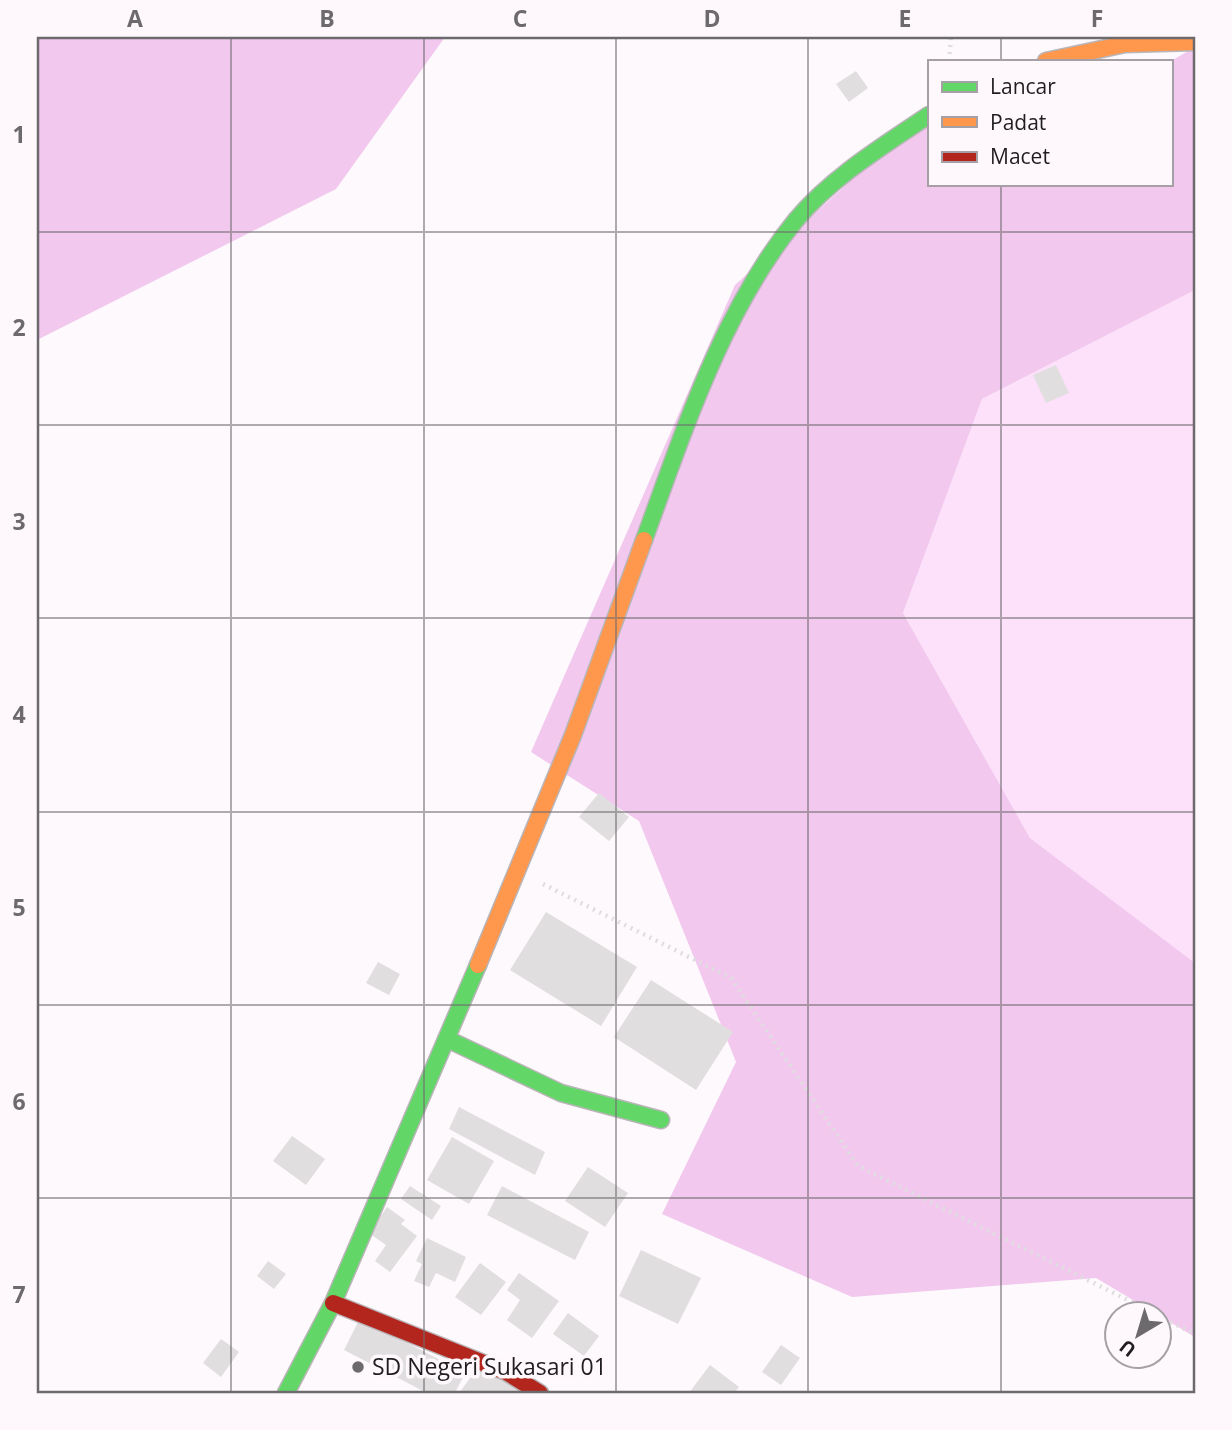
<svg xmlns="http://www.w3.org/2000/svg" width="1232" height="1430" font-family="'Open Sans',sans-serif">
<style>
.green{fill:#fde0fa}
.forest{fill:#f2c8ef}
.building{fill:#e1dee0}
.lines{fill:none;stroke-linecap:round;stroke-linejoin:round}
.fast-casing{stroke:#b9b5b8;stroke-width:19}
.slow-casing{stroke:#b9b5b8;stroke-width:19}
.jam-casing{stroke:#b9b5b8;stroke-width:19}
.path{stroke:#dedede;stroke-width:4.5;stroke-dasharray:2 5;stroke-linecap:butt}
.fast{stroke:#63d668;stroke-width:16}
.slow{stroke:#ff974d;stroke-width:16}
.jam{stroke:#b3261e;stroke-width:16}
.grid{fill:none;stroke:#6d6a6d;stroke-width:2;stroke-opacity:0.55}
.poi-dot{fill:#6d6a6d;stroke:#fef8fd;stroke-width:2.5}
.labels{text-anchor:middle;stroke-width:7;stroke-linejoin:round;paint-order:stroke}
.poi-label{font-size:23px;fill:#201d20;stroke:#fef8fd;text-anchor:start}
.neatline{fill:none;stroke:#6d6a6d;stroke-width:2.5}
.grid-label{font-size:23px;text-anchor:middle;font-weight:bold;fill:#6d6a6d}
</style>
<rect width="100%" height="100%" fill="#fdf9fc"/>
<path class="green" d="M 1195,290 L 1195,963 L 1030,838 L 903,613 L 982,399 Z"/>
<g class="forest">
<path d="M 37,37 L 445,37 L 336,189 L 37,340 Z"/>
<path d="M 1195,47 L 1195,290 L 982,399 L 903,613 L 1030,838 L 1195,963 L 1195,1337 L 1096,1278 L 852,1297 L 662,1214 L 736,1062 L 639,821 L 531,752 L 735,285 L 929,110 L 929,184 L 1171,184 L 1171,61 Z"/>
</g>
<g class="building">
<path d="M 856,71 L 868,88 L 849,102 L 836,84 Z"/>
<path d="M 1056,365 L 1069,393 L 1046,403 L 1033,375 Z"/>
<path d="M 599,793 L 629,817 L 609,841 L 579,817 Z"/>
<path d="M 546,912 L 637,967 L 601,1026 L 510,970 Z"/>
<path d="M 378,962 L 400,974 L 389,995 L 366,983 Z"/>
<path d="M 651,980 L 733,1032 L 696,1090 L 614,1037 Z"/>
<path d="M 459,1107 L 545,1152 L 535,1175 L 449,1129 Z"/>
<path d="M 292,1136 L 325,1159 L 306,1185 L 273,1161 Z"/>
<path d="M 452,1137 L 494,1161 L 469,1204 L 427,1180 Z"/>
<path d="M 588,1167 L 628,1193 L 605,1227 L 565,1201 Z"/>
<path d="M 410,1186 L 441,1206 L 432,1220 L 401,1199 Z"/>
<path d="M 502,1186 L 589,1232 L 575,1260 L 487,1215 Z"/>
<path d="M 387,1207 L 405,1220 L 401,1224 L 417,1236 L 390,1272 L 375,1261 L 386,1245 L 369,1233 Z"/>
<path d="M 427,1238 L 466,1257 L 455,1282 L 436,1273 L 429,1287 L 414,1281 L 422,1264 L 416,1261 Z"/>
<path d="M 641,1250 L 701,1278 L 678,1324 L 619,1296 Z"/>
<path d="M 268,1261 L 286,1274 L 274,1289 L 257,1276 Z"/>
<path d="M 480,1263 L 506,1282 L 481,1315 L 455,1297 Z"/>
<path d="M 519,1273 L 559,1301 L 532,1338 L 507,1320 L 520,1300 L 507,1290 Z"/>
<path d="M 568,1313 L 599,1336 L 584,1356 L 553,1334 Z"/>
<path d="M 360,1318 L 465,1373 L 455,1393 L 427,1393 L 344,1350 Z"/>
<path d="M 221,1339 L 239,1352 L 221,1377 L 203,1363 Z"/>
<path d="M 781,1345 L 800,1358 L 781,1385 L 762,1372 Z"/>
<path d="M 710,1365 L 739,1387 L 734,1393 L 689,1393 Z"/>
<path d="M 479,1366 L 524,1393 L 459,1393 Z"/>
</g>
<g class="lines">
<defs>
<g id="fast">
<path d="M 644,540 C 684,431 722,311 796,220 C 832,177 883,146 929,115"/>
<path d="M 447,1039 L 561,1093 L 661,1120"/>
<path d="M 286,1393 L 333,1303 L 478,965"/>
</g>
<g id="slow">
<path d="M 1046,61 L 1125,44 L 1195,42"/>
<path d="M 478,965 L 573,735 L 644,540"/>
</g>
<path id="jam" d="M 333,1303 L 506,1372 L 540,1393"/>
</defs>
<use href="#fast" class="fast-casing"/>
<use href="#slow" class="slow-casing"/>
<use href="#jam" class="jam-casing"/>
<g class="path">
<path d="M 949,61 L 951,37"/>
<path d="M 543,884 L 731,978 L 858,1166 L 1156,1314"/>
<path d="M 1158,1316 L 1195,1334"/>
</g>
<use href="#fast" class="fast"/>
<use href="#slow" class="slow"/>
<use href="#jam" class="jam"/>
</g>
<path class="grid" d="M 231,37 L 231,1393M 424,37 L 424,1393M 616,37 L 616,1393M 808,37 L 808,1393M 1001,37 L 1001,61M 1001,184 L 1001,1393M 37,232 L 1195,232M 37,425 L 1195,425M 37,618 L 1195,618M 37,812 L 1195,812M 37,1005 L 1195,1005M 37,1198 L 1195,1198"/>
<circle class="poi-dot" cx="358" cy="1367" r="7"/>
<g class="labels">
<g class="poi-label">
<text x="372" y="1375">SD Negeri Sukasari 01</text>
</g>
</g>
<rect width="1232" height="1430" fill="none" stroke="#fef8fd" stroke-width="77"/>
<rect x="928" y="60" width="245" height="126" fill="#fef8fd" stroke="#a5a0a5" stroke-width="2"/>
<rect x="942" y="82" width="35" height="10" fill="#63d668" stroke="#a5a0a5" stroke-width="2"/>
<text x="990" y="94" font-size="21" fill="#201d20">Lancar</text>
<rect x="942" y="117" width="35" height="10" fill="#ff974d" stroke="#a5a0a5" stroke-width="2"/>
<text x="990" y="130" font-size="21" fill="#201d20">Padat</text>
<rect x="942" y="152" width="35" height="10" fill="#b3261e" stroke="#a5a0a5" stroke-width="2"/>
<text x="990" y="164" font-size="21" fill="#201d20">Macet</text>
<g transform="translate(1138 1335) rotate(218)"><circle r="33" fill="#fef8fd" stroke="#a5a0a5" stroke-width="2"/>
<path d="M0-5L12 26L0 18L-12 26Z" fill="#6d6a6d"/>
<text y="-10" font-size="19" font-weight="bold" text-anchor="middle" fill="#201d20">U</text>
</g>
<rect x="38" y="38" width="1156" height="1354" class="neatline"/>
<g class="grid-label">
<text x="135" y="27">A</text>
<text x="327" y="27">B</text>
<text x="520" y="27">C</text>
<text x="712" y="27">D</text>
<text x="905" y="27">E</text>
<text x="1097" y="27">F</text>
<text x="19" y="143">1</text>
<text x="19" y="336">2</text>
<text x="19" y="530">3</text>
<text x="19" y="723">4</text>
<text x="19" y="916">5</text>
<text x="19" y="1110">6</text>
<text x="19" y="1303">7</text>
</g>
</svg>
